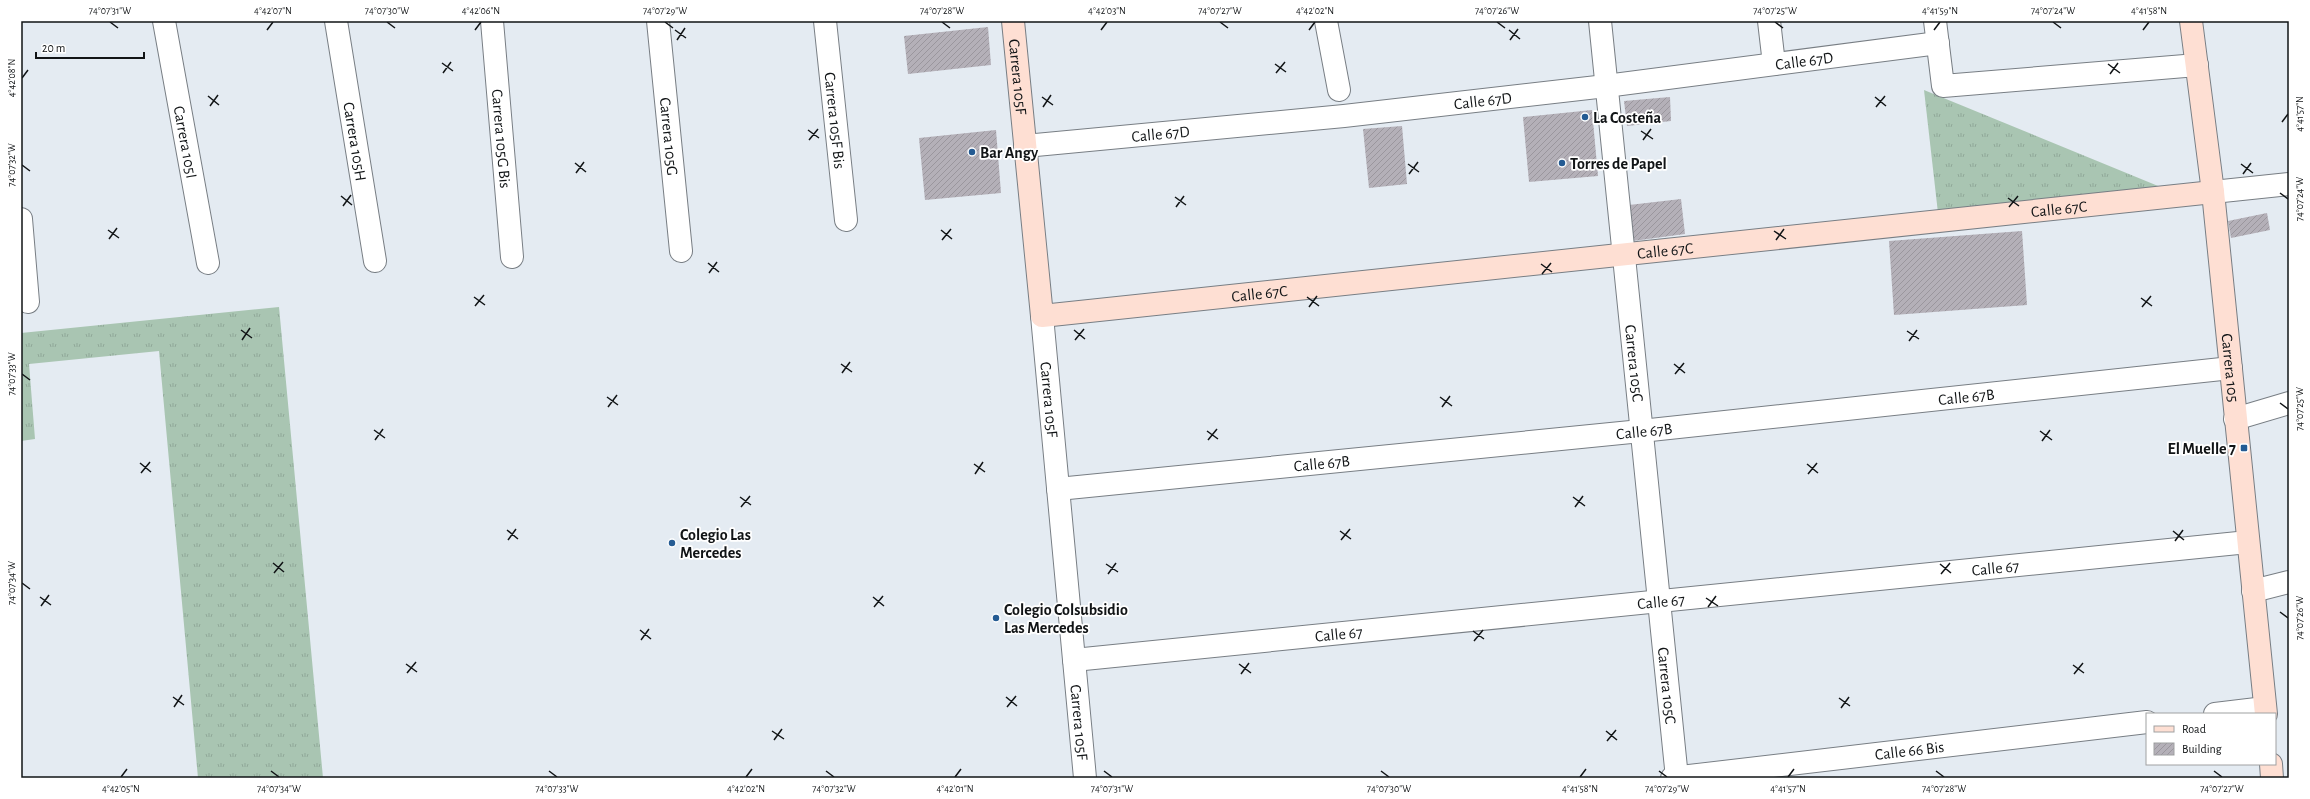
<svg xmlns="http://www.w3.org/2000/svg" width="2310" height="799" font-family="'Alegreya Sans',sans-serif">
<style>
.grass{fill:url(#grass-tufts)}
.building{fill:url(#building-hatch)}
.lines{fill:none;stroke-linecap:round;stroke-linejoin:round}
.street-casing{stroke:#787e84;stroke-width:24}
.secondary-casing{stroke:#787e84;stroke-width:24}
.street{stroke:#fff;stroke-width:22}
.secondary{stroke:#fedfd3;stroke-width:22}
.ticks{fill:none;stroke:#111416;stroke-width:1.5}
.poi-dot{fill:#245b93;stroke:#fff;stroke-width:1.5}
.labels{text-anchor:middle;stroke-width:3.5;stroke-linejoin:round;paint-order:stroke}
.street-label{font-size:16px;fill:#111416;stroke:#fff}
.poi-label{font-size:16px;font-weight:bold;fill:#111416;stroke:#fff;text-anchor:start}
.neatline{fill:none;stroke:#111416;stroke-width:1.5}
.ticks-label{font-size:10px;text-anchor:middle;fill:#111416}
</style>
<defs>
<pattern id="grass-tufts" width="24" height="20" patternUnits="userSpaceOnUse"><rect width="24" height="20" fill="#a9c5b2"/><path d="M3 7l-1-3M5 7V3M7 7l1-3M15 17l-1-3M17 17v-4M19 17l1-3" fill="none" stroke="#90a898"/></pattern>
<pattern id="building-hatch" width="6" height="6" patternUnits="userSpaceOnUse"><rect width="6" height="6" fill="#b4b0b8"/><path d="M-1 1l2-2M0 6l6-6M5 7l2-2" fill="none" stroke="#9a969d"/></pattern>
</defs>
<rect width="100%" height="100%" fill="#e4ebf2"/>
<g class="grass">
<path d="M 1924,90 L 2163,188 L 1938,213 Z"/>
<path d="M 279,307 L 323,778 L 198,778 L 159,351 L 29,364 L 35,439 L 21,441 L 21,333 Z"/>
</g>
<g class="building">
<path d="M 988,27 L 991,65 L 908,74 L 904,36 Z"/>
<path d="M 1670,97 L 1671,121 L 1627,126 L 1624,101 Z"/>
<path d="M 1592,110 L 1598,176 L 1529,182 L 1523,117 Z"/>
<path d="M 1402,126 L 1407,184 L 1369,188 L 1363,129 Z"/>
<path d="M 996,130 L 1001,193 L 925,200 L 919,138 Z"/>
<path d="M 1681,199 L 1685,234 L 1633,241 L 1629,205 Z"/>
<path d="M 2267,213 L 2270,230 L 2231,238 L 2228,221 Z"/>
<path d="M 2022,231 L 2027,305 L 1894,315 L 1889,241 Z"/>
</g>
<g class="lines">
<defs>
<g id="street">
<path id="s1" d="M 164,21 L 208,263"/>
<path id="s2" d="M 336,21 L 375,261"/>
<path id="s3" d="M 492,21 L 512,257"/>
<path id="s4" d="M 658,21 L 681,251"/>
<path id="s5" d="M 825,21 L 846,220"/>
<path d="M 1326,21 L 1339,90"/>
<path id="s6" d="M 1600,21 L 1677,778"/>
<path d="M 1769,21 L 1774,64"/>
<path d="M 1935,21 L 1943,86 L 2197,65"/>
<path id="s7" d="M 1025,146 L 1344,116 L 1606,86 L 1938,43"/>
<path d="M 2213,192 L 2289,184"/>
<path d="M 21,219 L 28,302"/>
<path id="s8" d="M 1042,316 L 1085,778"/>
<path d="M 2235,419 L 2289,403"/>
<path id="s9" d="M 1058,489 L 1641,431 L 2231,368"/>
<path d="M 2253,591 L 2289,582"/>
<path id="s10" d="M 1074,660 L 2248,542"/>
<path d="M 2215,714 L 2265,708"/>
<path id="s11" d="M 1672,778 L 2147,722"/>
</g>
<g id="secondary">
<path id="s12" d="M 1013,21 L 1042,316 L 2213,192"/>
<path id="s13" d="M 2191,21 L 2213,192 L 2266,714"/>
<path d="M 2271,764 L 2272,778"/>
</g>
</defs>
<use href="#street" class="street-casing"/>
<use href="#secondary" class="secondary-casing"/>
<use href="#street" class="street"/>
<use href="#secondary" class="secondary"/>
</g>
<path class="ticks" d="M 110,22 L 118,28M 387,22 L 395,28M 665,22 L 673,28M 942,22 L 950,28M 1220,22 L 1228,28M 1497,22 L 1505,28M 1775,22 L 1783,28M 2053,22 L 2061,28M 267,30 L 273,22M 475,30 L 481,22M 675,30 L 686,38M 1101,30 L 1107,22M 1309,30 L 1315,22M 1509,30 L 1520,39M 1934,30 L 1940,22M 2143,30 L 2149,22M 677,40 L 685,28M 1510,40 L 1518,29M 442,63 L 453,71M 1275,64 L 1286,72M 2108,64 L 2120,73M 443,73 L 451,62M 1276,73 L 1285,62M 2110,74 L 2118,63M 22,78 L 28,70M 208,96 L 219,105M 1042,97 L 1053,105M 1875,97 L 1886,106M 210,106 L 218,95M 1043,107 L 1051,95M 1876,107 L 1885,96M 2282,122 L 2288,114M 808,130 L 819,138M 1641,131 L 1653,139M 809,140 L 818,129M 1643,140 L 1651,129M 575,163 L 586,172M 1408,164 L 1419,172M 2241,164 L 2253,173M 22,165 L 30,171M 576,173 L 584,162M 1409,174 L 1418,162M 2243,174 L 2251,163M 2280,193 L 2288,199M 341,196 L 352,205M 1175,197 L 1186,205M 2008,198 L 2019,206M 343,206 L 351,195M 1176,207 L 1184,196M 2009,207 L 2018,196M 108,230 L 119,238M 941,230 L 952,239M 1774,231 L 1786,239M 109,239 L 117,228M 942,240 L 951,229M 1776,240 L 1784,229M 708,263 L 719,272M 1541,264 L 1552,272M 709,273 L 717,262M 1542,274 L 1551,263M 474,297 L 485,305M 1307,297 L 1319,306M 2141,298 L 2152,306M 475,306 L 484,295M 1309,307 L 1317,296M 2142,307 L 2151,296M 241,330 L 252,338M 1074,330 L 1085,339M 1907,331 L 1919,339M 242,340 L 250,328M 1075,340 L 1084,329M 1909,341 L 1917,330M 841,364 L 852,372M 1674,364 L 1685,373M 842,373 L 850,362M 22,374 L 30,380M 1675,374 L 1684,363M 607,397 L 618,405M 1440,397 L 1452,406M 2280,403 L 2288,409M 608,407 L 617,395M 1442,407 L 1450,396M 374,430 L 385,438M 1207,431 L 1218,439M 2040,431 L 2052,440M 375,440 L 383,429M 1208,440 L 1217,429M 2042,441 L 2050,430M 140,463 L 151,472M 974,464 L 985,472M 1807,464 L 1818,473M 141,473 L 150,462M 975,474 L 983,462M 1808,474 L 1817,463M 740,497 L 751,505M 1573,497 L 1585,506M 741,507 L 750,496M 1575,507 L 1583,496M 507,530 L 518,539M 1340,531 L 1351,539M 2173,531 L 2184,540M 508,540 L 516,529M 1341,540 L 1350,529M 2175,541 L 2183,530M 273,563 L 284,572M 1106,564 L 1118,572M 1940,564 L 1951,573M 274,573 L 283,562M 1108,574 L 1116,563M 1941,574 L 1950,563M 22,583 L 30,589M 40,597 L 51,605M 873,597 L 884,606M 1706,598 L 1718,606M 41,606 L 49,595M 874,607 L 883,596M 1708,607 L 1716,596M 2280,612 L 2288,618M 640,630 L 651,639M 1473,631 L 1484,639M 641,640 L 649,629M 1474,641 L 1483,630M 406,664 L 417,672M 1239,664 L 1251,673M 2073,665 L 2084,673M 407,673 L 416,662M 1241,674 L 1249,663M 2074,674 L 2083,663M 173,697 L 184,705M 1006,697 L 1017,706M 1839,698 L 1850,706M 174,707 L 182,695M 1007,707 L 1016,696M 1841,708 L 1849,697M 772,731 L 784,739M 1606,731 L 1617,740M 774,740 L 782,729M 1607,741 L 1616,730M 271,771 L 279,777M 549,771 L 557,777M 826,771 L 834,777M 1104,771 L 1112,777M 1381,771 L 1389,777M 1659,771 L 1667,777M 1936,771 L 1944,777M 2214,771 L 2222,777M 121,777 L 127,769M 746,777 L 752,769M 955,777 L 961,769M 1580,777 L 1586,769M 1788,777 L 1794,769"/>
<g class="poi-dot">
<circle cx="1585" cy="117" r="4"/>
<circle cx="972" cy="152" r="4"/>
<circle cx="1562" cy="163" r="4"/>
<rect x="2240" y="444" width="8" height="8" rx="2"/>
<circle cx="672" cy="543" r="4"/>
<circle cx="996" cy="618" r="4"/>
</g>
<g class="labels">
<g class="street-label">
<text dy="6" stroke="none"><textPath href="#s7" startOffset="784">Calle 67D</textPath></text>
<text dy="6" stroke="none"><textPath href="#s12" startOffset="56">Carrera 105F</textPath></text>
<text dy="6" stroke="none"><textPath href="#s7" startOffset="460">Calle 67D</textPath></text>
<text dy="6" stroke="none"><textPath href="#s5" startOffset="100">Carrera 105F Bis</textPath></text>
<text dy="6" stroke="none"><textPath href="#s7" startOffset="136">Calle 67D</textPath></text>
<text dy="6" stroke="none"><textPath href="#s4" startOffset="116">Carrera 105G</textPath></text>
<text dy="6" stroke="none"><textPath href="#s3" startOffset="118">Carrera 105G Bis</textPath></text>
<text dy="6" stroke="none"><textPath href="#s2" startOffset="122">Carrera 105H</textPath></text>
<text dy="6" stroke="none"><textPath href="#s1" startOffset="123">Carrera 105I</textPath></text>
<text dy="6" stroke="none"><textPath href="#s12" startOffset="1319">Calle 67C</textPath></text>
<text dy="6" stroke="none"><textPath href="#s12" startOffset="923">Calle 67C</textPath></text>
<text dy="6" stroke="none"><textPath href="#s12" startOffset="515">Calle 67C</textPath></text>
<text dy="6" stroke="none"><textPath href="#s6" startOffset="344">Carrera 105C</textPath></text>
<text dy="6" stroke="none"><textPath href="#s13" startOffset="349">Carrera 105</textPath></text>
<text dy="6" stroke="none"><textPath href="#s9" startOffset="913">Calle 67B</textPath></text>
<text dy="6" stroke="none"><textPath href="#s8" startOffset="84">Carrera 105F</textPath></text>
<text dy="6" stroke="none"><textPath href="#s9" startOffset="589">Calle 67B</textPath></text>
<text dy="6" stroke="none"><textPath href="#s9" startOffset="265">Calle 67B</textPath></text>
<text dy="6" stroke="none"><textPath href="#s10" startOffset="926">Calle 67</textPath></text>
<text dy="6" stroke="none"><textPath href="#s10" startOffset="590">Calle 67</textPath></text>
<text dy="6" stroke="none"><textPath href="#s10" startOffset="266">Calle 67</textPath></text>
<text dy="6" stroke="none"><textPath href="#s6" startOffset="668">Carrera 105C</textPath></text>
<text dy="6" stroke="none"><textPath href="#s8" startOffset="408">Carrera 105F</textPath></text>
<text dy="6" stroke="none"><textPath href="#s11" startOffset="239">Calle 66 Bis</textPath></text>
</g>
<g class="poi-label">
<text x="1593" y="123">La Costeña</text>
<text x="980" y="158">Bar Angy</text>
<text x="1570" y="169">Torres de Papel</text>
<text x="2236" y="454" text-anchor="end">El Muelle 7</text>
<text x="680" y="540">Colegio Las<tspan x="680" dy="18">Mercedes</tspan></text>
<text x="1004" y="615">Colegio Colsubsidio<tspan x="1004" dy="18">Las Mercedes</tspan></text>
</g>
</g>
<rect width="2310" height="799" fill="none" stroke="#ffffff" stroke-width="44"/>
<rect x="2146" y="713" width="130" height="52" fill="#ffffff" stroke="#a0a1a2"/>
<rect x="2154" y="726" width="20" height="6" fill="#fedfd3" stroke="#a0a1a2"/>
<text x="2182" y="733" font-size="12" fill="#111416">Road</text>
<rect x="2154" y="743" width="20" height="12" fill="url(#building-hatch)" stroke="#a0a1a2"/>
<text x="2182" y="753" font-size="12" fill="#111416">Building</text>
<path d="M36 52v6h108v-6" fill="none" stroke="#111416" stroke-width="2"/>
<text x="42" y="52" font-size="12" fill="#111416" stroke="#ffffff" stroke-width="3" paint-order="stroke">20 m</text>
<rect x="22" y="22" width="2266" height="755" class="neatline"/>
<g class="ticks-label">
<text x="110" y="14">74°07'31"W</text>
<text x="273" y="14">4°42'07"N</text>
<text x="387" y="14">74°07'30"W</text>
<text x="481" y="14">4°42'06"N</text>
<text x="665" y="14">74°07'29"W</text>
<text x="942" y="14">74°07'28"W</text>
<text x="1107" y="14">4°42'03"N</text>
<text x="1220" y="14">74°07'27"W</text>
<text x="1315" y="14">4°42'02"N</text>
<text x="1497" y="14">74°07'26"W</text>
<text x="1775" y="14">74°07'25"W</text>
<text x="1940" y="14">4°41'59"N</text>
<text x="2053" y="14">74°07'24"W</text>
<text x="2149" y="14">4°41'58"N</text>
<text transform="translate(11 78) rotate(-90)" y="4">4°42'08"N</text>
<text transform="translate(2299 114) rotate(-90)" y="4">4°41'57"N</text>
<text transform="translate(11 165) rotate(-90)" y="4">74°07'32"W</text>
<text transform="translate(2299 199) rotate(-90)" y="4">74°07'24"W</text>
<text transform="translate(11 374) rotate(-90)" y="4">74°07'33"W</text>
<text transform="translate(2299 409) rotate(-90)" y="4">74°07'25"W</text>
<text transform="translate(11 583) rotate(-90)" y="4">74°07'34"W</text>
<text transform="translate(2299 618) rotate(-90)" y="4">74°07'26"W</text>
<text x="121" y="792">4°42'05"N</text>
<text x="279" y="792">74°07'34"W</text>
<text x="557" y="792">74°07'33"W</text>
<text x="746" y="792">4°42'02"N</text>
<text x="834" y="792">74°07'32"W</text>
<text x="955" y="792">4°42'01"N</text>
<text x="1112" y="792">74°07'31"W</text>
<text x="1389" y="792">74°07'30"W</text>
<text x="1580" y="792">4°41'58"N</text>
<text x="1667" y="792">74°07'29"W</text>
<text x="1788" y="792">4°41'57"N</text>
<text x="1944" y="792">74°07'28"W</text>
<text x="2222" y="792">74°07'27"W</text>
</g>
</svg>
